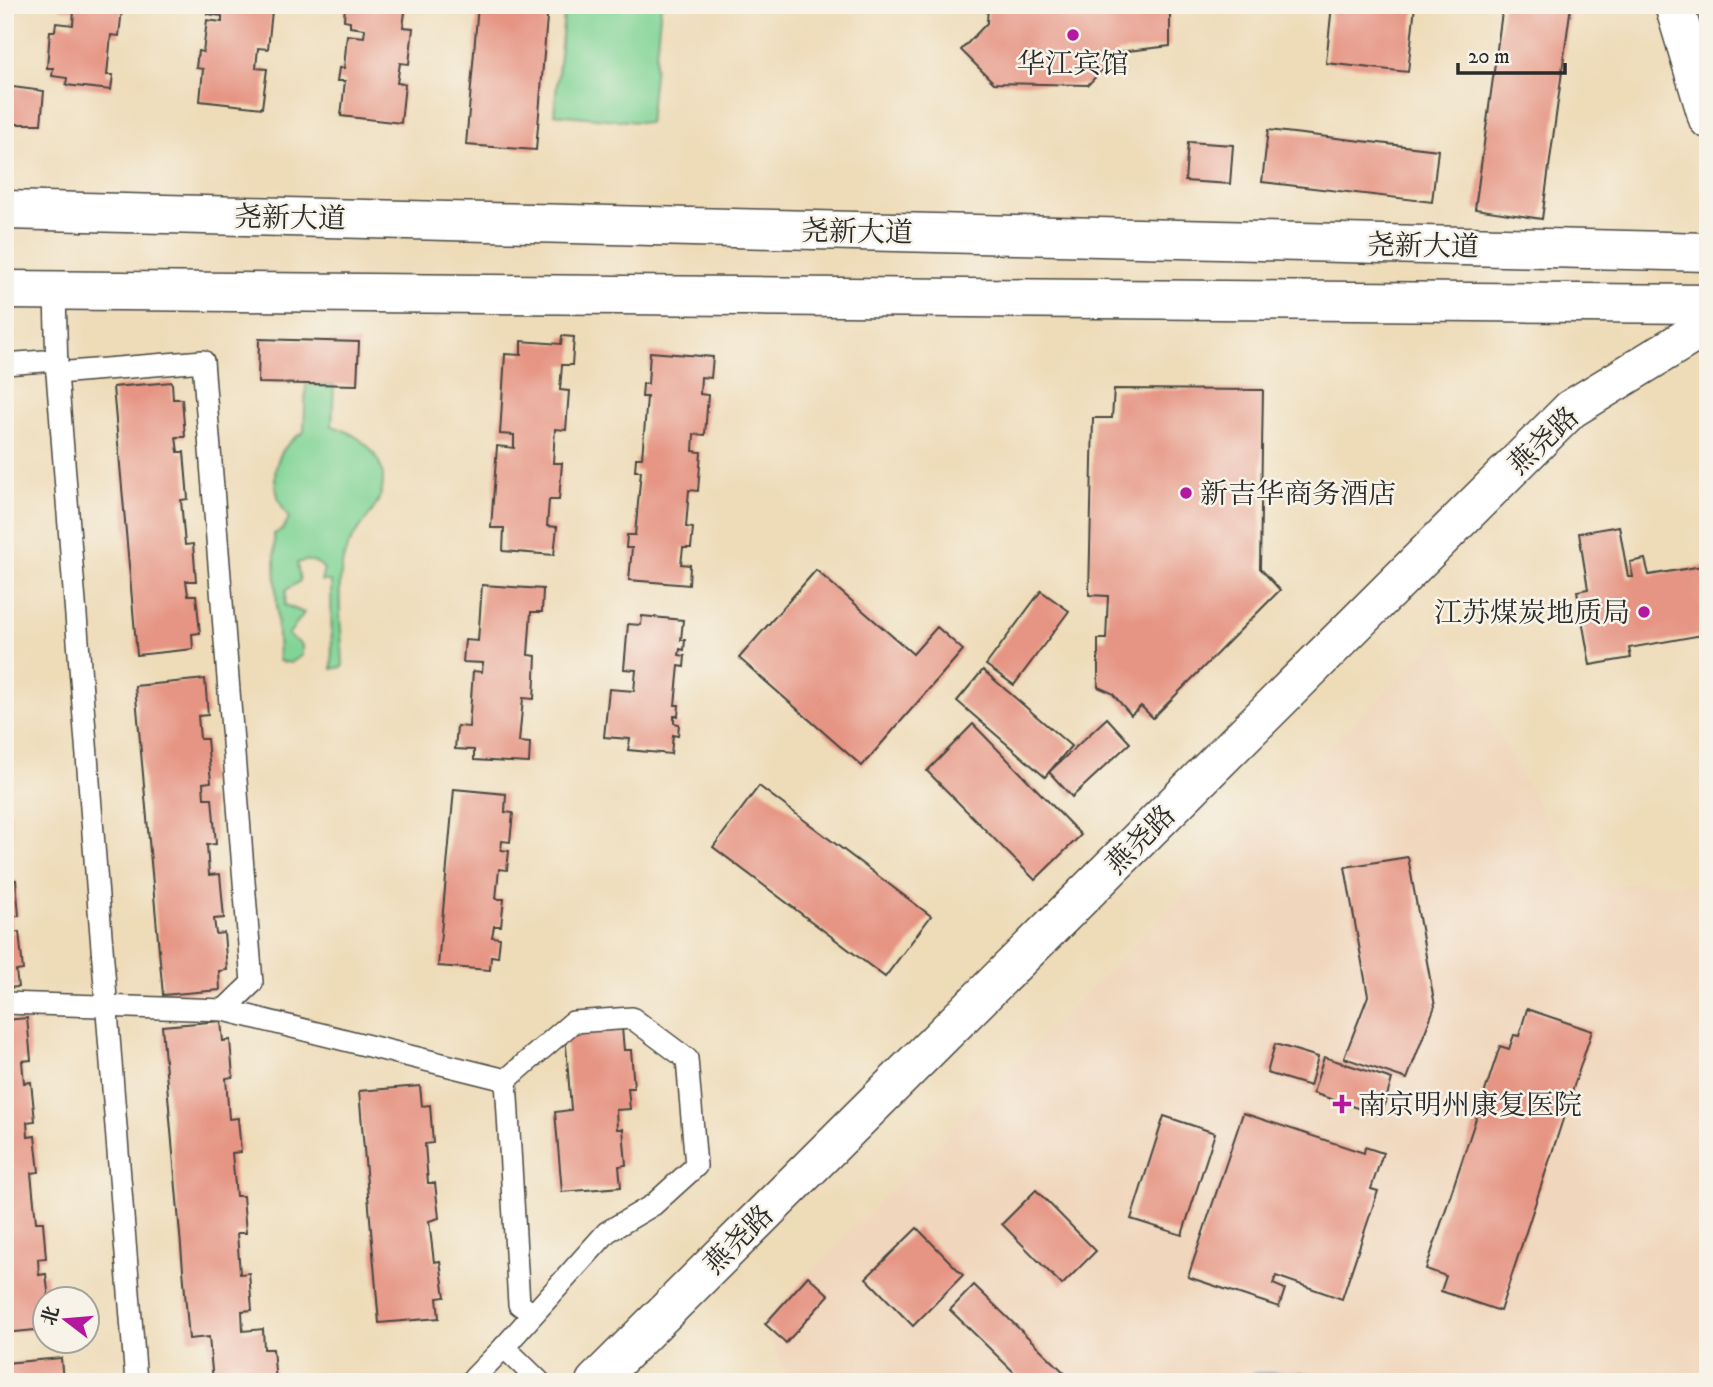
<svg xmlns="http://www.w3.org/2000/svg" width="1713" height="1387" font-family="'IM FELL DW Pica','Noto Serif SC',serif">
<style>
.built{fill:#f0d6bc}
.green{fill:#81d496;stroke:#568060;stroke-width:2}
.water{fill:#6aa8dc;stroke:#4a6a84;stroke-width:2}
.building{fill:#e69584}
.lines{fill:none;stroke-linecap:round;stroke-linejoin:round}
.lane-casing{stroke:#484640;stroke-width:24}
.secondary-casing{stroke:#484640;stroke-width:41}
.primary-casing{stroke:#484640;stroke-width:41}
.lane{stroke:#fff;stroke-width:21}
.secondary{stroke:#fff;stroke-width:38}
.primary{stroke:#fff;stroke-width:38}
.poi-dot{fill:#b5179e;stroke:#f7f3e8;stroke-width:2.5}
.labels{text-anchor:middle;stroke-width:5;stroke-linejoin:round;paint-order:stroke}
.poi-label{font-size:28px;fill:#2b2b2b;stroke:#f7f3e8;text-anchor:start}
.street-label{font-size:28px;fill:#2b2b2b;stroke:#f7f3e8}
</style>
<rect width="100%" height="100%" fill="#f7f3e8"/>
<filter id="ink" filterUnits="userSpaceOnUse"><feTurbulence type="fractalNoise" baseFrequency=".0143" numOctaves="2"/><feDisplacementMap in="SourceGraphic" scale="14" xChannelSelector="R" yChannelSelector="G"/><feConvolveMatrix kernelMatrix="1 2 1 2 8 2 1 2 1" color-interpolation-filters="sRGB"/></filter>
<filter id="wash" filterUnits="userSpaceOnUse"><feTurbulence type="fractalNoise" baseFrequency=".00686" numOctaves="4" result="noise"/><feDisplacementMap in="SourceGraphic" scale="28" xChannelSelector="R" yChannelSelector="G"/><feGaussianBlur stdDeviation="1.57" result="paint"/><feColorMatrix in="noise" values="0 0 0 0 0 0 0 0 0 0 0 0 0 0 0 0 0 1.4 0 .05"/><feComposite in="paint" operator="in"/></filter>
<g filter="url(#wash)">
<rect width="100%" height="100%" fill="#eedcb9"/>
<path class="built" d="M 1442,634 L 1582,883 L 1708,885 L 1708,1382 L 790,1382 L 761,1322 Z"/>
<g class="green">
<path d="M 565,5 L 661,5 L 649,123 L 554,114 Z"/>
<path d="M 306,384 L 334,385 L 332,426 C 370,437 399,471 373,510 C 362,526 348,540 343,560 C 336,594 342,633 343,667 L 332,669 L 331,581 L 321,581 L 324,569 C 316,560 308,559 297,563 L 300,581 L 286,590 L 285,605 L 304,613 L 288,635 L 302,645 L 302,655 L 291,663 L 279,661 L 274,534 L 283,529 L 289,518 C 268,488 269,451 304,432 Z"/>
</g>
<path class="water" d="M 1255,1373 L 1306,1373 L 1330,1382 L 1242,1382 Z"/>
<g id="blocks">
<g class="building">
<path d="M 61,5 L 113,5 L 112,8 L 122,9 L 119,36 L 111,35 L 107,75 L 113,75 L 111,90 L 66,85 L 67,78 L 52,76 L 53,68 L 47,68 L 50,31 L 55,31 L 56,23 L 73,25 L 74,10 L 60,9 Z"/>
<path d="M 209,5 L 263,5 L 262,10 L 272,11 L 268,49 L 258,48 L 256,68 L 267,69 L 262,108 L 200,101 L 203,69 L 196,68 L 198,51 L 203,52 L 207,20 L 222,22 L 222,16 L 207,14 Z"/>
<path d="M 345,5 L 406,5 L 403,27 L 413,28 L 409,64 L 400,63 L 397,83 L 405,84 L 401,123 L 341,116 L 345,81 L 337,81 L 339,68 L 344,68 L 347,35 L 364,37 L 365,29 L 350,27 L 350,21 L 344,20 Z"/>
<path d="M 478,5 L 548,5 L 536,150 L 466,145 Z"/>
<path d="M 780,5 L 813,5 L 813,9 L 780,7 Z"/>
<path d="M 988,5 L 1170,5 L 1170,46 L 1119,52 L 1088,85 L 994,83 L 961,50 L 987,23 Z"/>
<path d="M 1332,5 L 1415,5 L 1408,72 L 1326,63 Z"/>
<path d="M 1503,5 L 1571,5 L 1542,219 L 1475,209 Z"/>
<path d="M 5,86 L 44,91 L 41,124 L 5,124 Z"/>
<path d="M 1268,130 L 1438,150 L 1432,202 L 1262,182 Z"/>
<path d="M 1188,142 L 1233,145 L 1230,184 L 1185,181 Z"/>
<path d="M 562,336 L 574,337 L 572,365 L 562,365 L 560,390 L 569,391 L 566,430 L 555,429 L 553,463 L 562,463 L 559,500 L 549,500 L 547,526 L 557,527 L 554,555 L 503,551 L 504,528 L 491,528 L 497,446 L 514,448 L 514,435 L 500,434 L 505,354 L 521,355 L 521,341 L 561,344 Z"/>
<path d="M 259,339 L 359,342 L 357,385 L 258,383 Z"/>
<path d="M 650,352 L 713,357 L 711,378 L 701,377 L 700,394 L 708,395 L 705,435 L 694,434 L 693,451 L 701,452 L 698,491 L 689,490 L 686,527 L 693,528 L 691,548 L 683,548 L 681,564 L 690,565 L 689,585 L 629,580 L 632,548 L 626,548 L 627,535 L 635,535 L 641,471 L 635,471 L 636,458 L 642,458 L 647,397 L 642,397 L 643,384 L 648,384 Z"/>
<path d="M 172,382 L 173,399 L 182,399 L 185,437 L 176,437 L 178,452 L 184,452 L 188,499 L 181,500 L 185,545 L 193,544 L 196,581 L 186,581 L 188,595 L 196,595 L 200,633 L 192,634 L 193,649 L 137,655 L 113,387 Z"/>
<path d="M 1114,389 L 1263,390 L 1260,568 L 1280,590 L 1153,718 L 1141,706 L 1131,715 L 1112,693 L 1098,687 L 1098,639 L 1106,639 L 1108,596 L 1089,595 L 1093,418 L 1112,418 Z"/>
<path d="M 1619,526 L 1628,577 L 1633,577 L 1630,562 L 1645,559 L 1649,575 L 1708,565 L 1708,634 L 1629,648 L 1631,658 L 1590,665 L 1577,591 L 1588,589 L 1579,533 Z"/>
<path d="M 816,570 L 913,654 L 937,627 L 963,650 L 862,766 L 739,658 Z"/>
<path d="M 482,585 L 543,589 L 542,612 L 531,612 L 528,655 L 536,656 L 534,699 L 523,698 L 519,742 L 530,743 L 529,763 L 474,760 L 474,750 L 455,749 L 457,726 L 469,727 L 473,671 L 482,672 L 483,663 L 463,662 L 465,640 L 478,641 Z"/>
<path d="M 1041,591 L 1069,611 L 1014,685 L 986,665 Z"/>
<path d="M 642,616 L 683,620 L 681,640 L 685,640 L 684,650 L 680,649 L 679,655 L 685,656 L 684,667 L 679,666 L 675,705 L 679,705 L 678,716 L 674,716 L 674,723 L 679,724 L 678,736 L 673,735 L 671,754 L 628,750 L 630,739 L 604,737 L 609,689 L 634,691 L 636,670 L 624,669 L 628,624 L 641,625 Z"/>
<path d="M 983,670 L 1071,746 L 1045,777 L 957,701 Z"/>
<path d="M 205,679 L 208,715 L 198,716 L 200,739 L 207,739 L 211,782 L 203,783 L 204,798 L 212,798 L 216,844 L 207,845 L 209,875 L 220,874 L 224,918 L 214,919 L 216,934 L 224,933 L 227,970 L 219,971 L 220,990 L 163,995 L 135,686 Z"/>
<path d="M 1107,718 L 1130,743 L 1072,797 L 1049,772 Z"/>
<path d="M 973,724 L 1081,835 L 1035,880 L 927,771 Z"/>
<path d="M 759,786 L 931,916 L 885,977 L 713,847 Z"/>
<path d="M 454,789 L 506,794 L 505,812 L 513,813 L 510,842 L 502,841 L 501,850 L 509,851 L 507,870 L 499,869 L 496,899 L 504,899 L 501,926 L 494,926 L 492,937 L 500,938 L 498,957 L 491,956 L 490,970 L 438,966 Z"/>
<path d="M 5,794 L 8,794 L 11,831 L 5,831 Z"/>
<path d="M 1408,857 L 1435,1006 L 1407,1079 L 1344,1058 L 1368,996 L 1345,867 Z"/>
<path d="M 5,862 L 9,881 L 16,880 L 19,916 L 11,917 L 12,933 L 19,932 L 23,970 L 16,971 L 18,987 L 5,988 Z"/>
<path d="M 1527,1009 L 1592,1031 L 1500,1311 L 1441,1291 L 1446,1276 L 1426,1269 L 1500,1046 L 1509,1049 L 1514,1035 L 1519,1036 Z"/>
<path d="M 27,1018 L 31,1060 L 22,1061 L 24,1083 L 31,1082 L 35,1121 L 27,1122 L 28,1137 L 35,1136 L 39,1172 L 31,1173 L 36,1222 L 43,1222 L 46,1258 L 38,1259 L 39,1275 L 46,1274 L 49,1300 L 46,1300 L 43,1313 L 45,1329 L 5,1333 L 5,1020 Z"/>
<path d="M 221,1021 L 223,1041 L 230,1040 L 233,1077 L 226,1078 L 229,1119 L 238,1118 L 241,1152 L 232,1153 L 236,1196 L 243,1196 L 246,1233 L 237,1233 L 240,1274 L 249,1273 L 252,1310 L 242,1311 L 243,1331 L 263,1329 L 264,1349 L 273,1349 L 276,1382 L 213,1382 L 209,1337 L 189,1339 L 162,1026 Z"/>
<path d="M 622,1028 L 624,1050 L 631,1050 L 634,1088 L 628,1088 L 630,1109 L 616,1110 L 617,1129 L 623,1129 L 626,1165 L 619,1166 L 621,1187 L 562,1192 L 555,1112 L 571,1110 L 565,1033 Z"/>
<path d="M 1275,1044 L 1318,1057 L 1310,1086 L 1267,1073 Z"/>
<path d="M 1324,1057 L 1392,1079 L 1381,1116 L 1313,1093 Z"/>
<path d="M 420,1086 L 422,1106 L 430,1105 L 433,1143 L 425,1144 L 428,1183 L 435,1183 L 439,1218 L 429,1221 L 434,1262 L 440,1261 L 445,1297 L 437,1298 L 439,1318 L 379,1323 L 359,1091 Z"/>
<path d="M 1243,1113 L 1364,1153 L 1365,1147 L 1383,1153 L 1371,1189 L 1378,1191 L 1342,1299 L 1276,1276 L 1273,1284 L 1285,1289 L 1279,1307 L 1188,1277 Z"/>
<path d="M 1164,1116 L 1215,1133 L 1182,1235 L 1131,1219 Z"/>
<path d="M 1036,1190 L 1096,1251 L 1062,1285 L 1002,1224 Z"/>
<path d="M 917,1228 L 963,1275 L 913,1326 L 866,1278 Z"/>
<path d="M 808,1276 L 829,1295 L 786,1343 L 765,1324 Z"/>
<path d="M 974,1285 L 1074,1382 L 1024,1382 L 950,1310 Z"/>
<path d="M 61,1358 L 63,1382 L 6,1382 L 5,1363 Z"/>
</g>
</g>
</g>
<g filter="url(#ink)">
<use href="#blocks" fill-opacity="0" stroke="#484640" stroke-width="2"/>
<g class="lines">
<defs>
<g id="lane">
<path d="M 55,291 L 57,373 L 136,1382"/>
<path d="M 5,364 L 57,360"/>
<path d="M 57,373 L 203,361 L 252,983 L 224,1010"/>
<path d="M 5,1003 L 224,1010 L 506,1080 L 519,1304 L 533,1314"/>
<path d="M 504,1347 L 607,1232 L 653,1205 L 696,1166 L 687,1059 L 632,1018 L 573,1022 L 506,1080"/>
<path d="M 470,1382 L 504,1347 L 540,1382"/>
</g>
<g id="secondary">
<path d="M 1674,5 L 1708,119"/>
<path d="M 595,1382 L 1571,409 L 1708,325"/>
</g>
<g id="primary">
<path d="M 5,210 L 1708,252"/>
<path d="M 5,290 L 1708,304"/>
</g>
</defs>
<use href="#lane" class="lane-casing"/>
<use href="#secondary" class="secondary-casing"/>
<use href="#primary" class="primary-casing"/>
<use href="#lane" class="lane"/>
<use href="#secondary" class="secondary"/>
<use href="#primary" class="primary"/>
</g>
</g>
<g class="poi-dot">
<circle cx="1073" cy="35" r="7"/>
<circle cx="1186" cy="493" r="7"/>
<circle cx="1644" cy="612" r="7"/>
<path d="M1338.5 1093.5h7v7h7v7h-7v7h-7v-7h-7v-7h7z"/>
</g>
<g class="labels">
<g class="poi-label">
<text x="1073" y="73" text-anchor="middle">华江宾馆</text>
<text x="1200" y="503">新吉华商务酒店</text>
<text x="1630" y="622" text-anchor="end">江苏煤炭地质局</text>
<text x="1358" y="1114">南京明州康复医院</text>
</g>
<g class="street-label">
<text transform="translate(290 217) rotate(1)" y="10">尧新大道</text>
<text transform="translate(857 231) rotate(1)" y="10">尧新大道</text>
<text transform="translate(1423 245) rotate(1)" y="10">尧新大道</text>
<text transform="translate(1543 440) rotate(-43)" y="10">燕尧路</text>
<text transform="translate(1140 839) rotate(-45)" y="10">燕尧路</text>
<text transform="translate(738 1239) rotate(-45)" y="10">燕尧路</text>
</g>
</g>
<rect width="1713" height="1387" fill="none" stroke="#f7f3e8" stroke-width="28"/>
<g transform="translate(66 1320) rotate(286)"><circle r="33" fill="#f7f3e8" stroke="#a5a39c" stroke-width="2"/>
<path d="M0-5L12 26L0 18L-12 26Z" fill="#b5179e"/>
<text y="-10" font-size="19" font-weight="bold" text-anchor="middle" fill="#2b2b2b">北</text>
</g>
<path d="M1458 63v10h107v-10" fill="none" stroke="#2b2b2b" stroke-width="3.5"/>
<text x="1468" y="63" font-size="21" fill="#2b2b2b" stroke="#f7f3e8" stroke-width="5" paint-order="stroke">20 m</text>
</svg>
